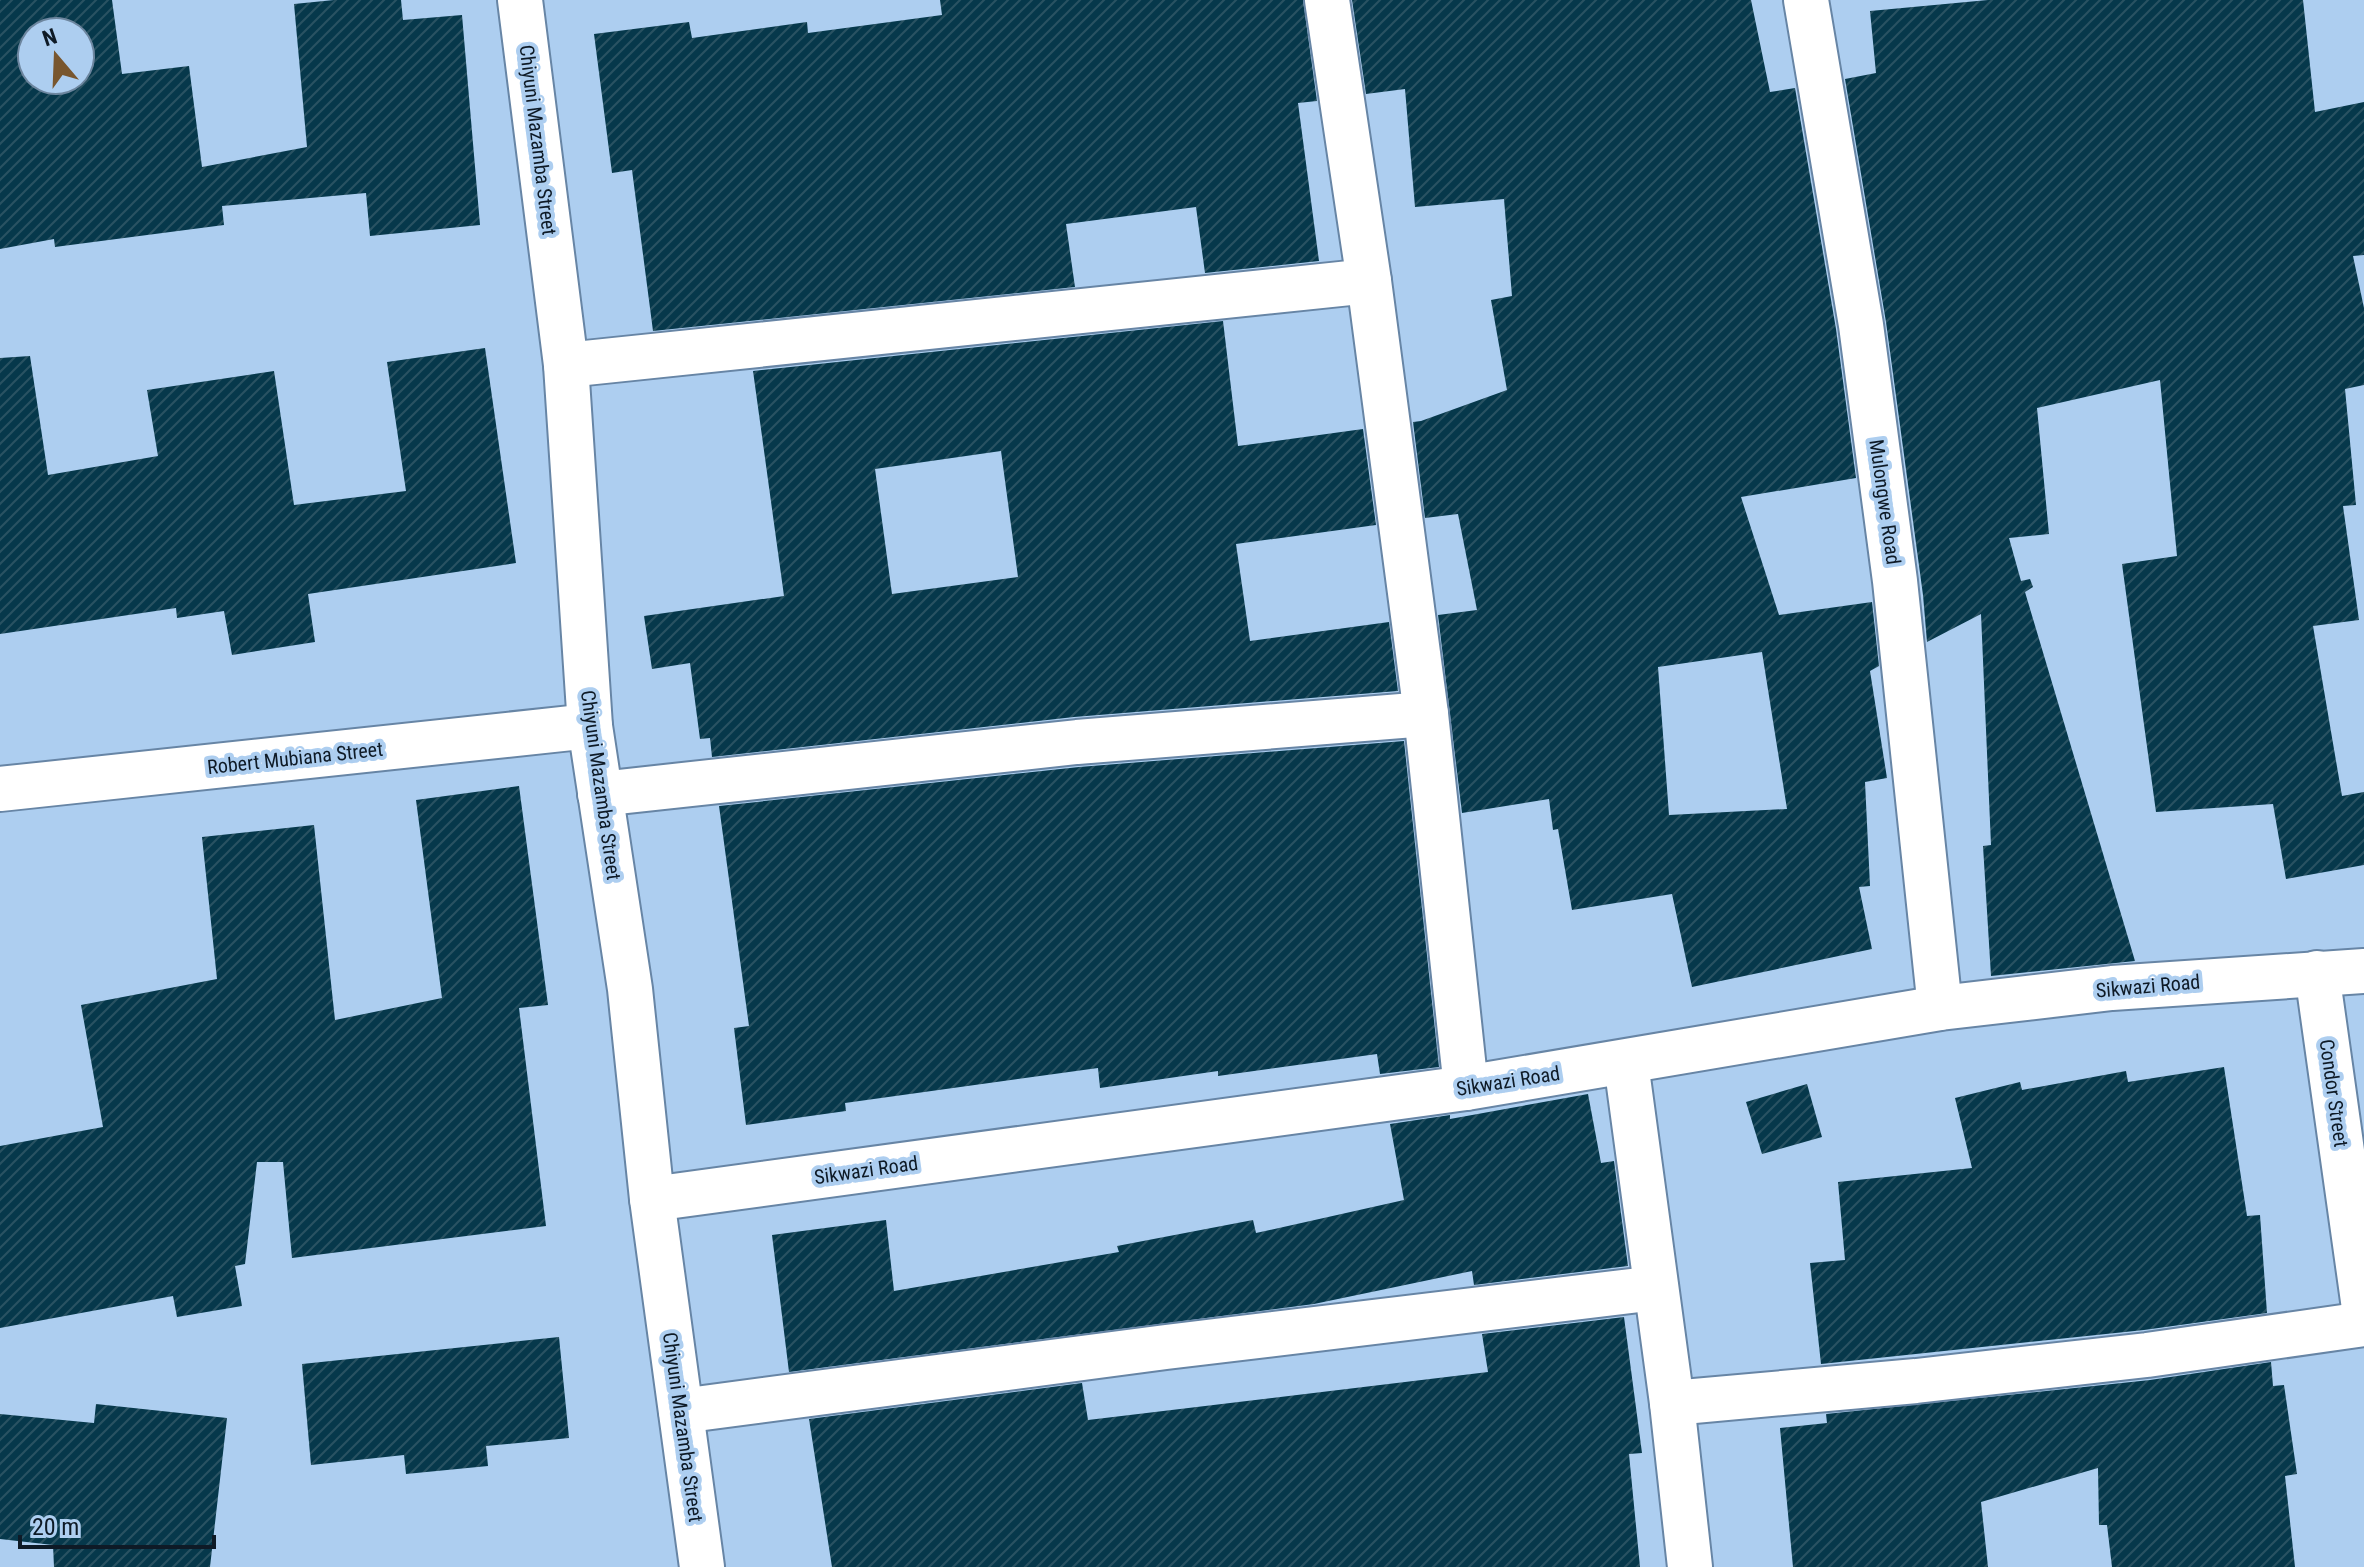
<svg xmlns="http://www.w3.org/2000/svg" width="2364" height="1567" font-family="'Roboto Condensed',sans-serif">
<style>
.building{fill:url(#building-hatch);fill-rule:evenodd}
.lines{fill:none;stroke-linecap:round;stroke-linejoin:round}
.street-casing{stroke:#6785a5;stroke-width:48}
.street{stroke:#fff;stroke-width:44}
.labels{text-anchor:middle;stroke-width:8;stroke-linejoin:round;paint-order:stroke}
.street-label{font-size:20px;fill:#0e1a26;stroke:#adcef0}
</style>
<defs>
<pattern id="building-hatch" width="6" height="6" patternUnits="userSpaceOnUse" patternTransform="scale(2)"><rect width="6" height="6" fill="#06384b"/><path d="M-1 1l2-2M0 6l6-6M5 7l2-2" fill="none" stroke="#295262"/></pattern>
</defs>
<rect width="100%" height="100%" fill="#adcef0"/>
<g class="building">
<path d="M 0,0 L 112,0 L 122,74 L 189,66 L 202,167 L 307,147 L 294,4 L 334,0 L 401,0 L 403,20 L 462,15 L 480,225 L 370,236 L 366,193 L 222,206 L 224,225 L 55,247 L 54,239 L 0,249 ZM 32,32 L 80,32 L 80,80 L 32,80 Z"/>
<path d="M 940,0 L 1303,0 L 1317,101 L 1298,103 L 1319,261 L 1205,273 L 1196,207 L 1066,224 L 1075,287 L 653,331 L 632,170 L 612,173 L 594,34 L 689,22 L 692,38 L 807,22 L 808,33 L 942,15 Z"/>
<path d="M 1352,0 L 1751,0 L 1770,92 L 1795,88 L 1836,329 L 1856,478 L 1741,497 L 1779,615 L 1872,602 L 1879,666 L 1870,671 L 1887,778 L 1865,782 L 1870,886 L 1859,887 L 1872,949 L 1692,987 L 1672,894 L 1572,910 L 1558,829 L 1553,830 L 1549,799 L 1462,813 L 1438,615 L 1477,610 L 1458,514 L 1425,518 L 1413,422 L 1421,421 L 1507,390 L 1491,300 L 1512,296 L 1504,199 L 1415,207 L 1405,89 L 1366,94 ZM 1762,652 L 1787,809 L 1669,815 L 1658,667 Z"/>
<path d="M 1988,0 L 2303,0 L 2315,112 L 2364,102 L 2364,255 L 2353,256 L 2364,308 L 2364,385 L 2345,389 L 2356,505 L 2343,506 L 2359,620 L 2313,626 L 2342,796 L 2364,792 L 2364,865 L 2286,879 L 2273,804 L 2156,812 L 2122,564 L 2177,556 L 2160,380 L 2037,408 L 2049,534 L 2009,538 L 2021,581 L 2030,579 L 2033,587 L 2025,592 L 2135,961 L 1991,976 L 1983,846 L 1991,845 L 1981,614 L 1927,642 L 1923,595 L 1886,322 L 1845,79 L 1876,73 L 1870,11 Z"/>
<path d="M 1223,321 L 1238,446 L 1363,429 L 1376,525 L 1236,544 L 1250,641 L 1389,622 L 1398,691 L 1074,717 L 712,757 L 710,738 L 700,739 L 690,663 L 652,669 L 644,616 L 784,596 L 753,371 ZM 1001,451 L 1018,577 L 892,594 L 875,469 Z"/>
<path d="M 485,348 L 516,563 L 308,594 L 315,642 L 232,655 L 224,611 L 177,618 L 176,608 L 0,634 L 0,358 L 30,356 L 48,475 L 158,456 L 147,390 L 274,371 L 294,505 L 406,491 L 387,362 Z"/>
<path d="M 1404,741 L 1439,1067 L 1380,1074 L 1377,1054 L 1218,1076 L 1218,1071 L 1100,1088 L 1098,1068 L 845,1103 L 846,1111 L 746,1125 L 734,1028 L 749,1026 L 719,806 L 1079,767 Z"/>
<path d="M 519,786 L 548,1005 L 519,1008 L 546,1226 L 292,1258 L 283,1162 L 257,1162 L 245,1264 L 235,1266 L 242,1306 L 177,1317 L 173,1296 L 0,1328 L 0,1146 L 103,1127 L 81,1005 L 217,979 L 202,837 L 314,825 L 335,1020 L 442,998 L 416,800 Z"/>
<path d="M 2224,1067 L 2247,1216 L 2260,1215 L 2267,1313 L 2144,1330 L 1821,1364 L 1810,1263 L 1845,1260 L 1838,1182 L 1972,1168 L 1955,1098 L 2020,1082 L 2022,1090 L 2126,1071 L 2128,1082 Z"/>
<path d="M 1807,1084 L 1822,1137 L 1762,1154 L 1746,1102 Z"/>
<path d="M 1588,1094 L 1601,1163 L 1614,1161 L 1628,1266 L 1474,1285 L 1472,1271 L 1314,1304 L 789,1372 L 772,1235 L 886,1220 L 894,1291 L 1119,1252 L 1117,1246 L 1253,1220 L 1256,1233 L 1404,1200 L 1390,1124 L 1450,1115 L 1450,1119 Z"/>
<path d="M 1624,1317 L 1642,1453 L 1629,1454 L 1640,1567 L 832,1567 L 809,1419 L 1082,1383 L 1088,1420 L 1488,1372 L 1482,1334 Z"/>
<path d="M 559,1337 L 569,1438 L 486,1446 L 488,1466 L 406,1474 L 404,1455 L 311,1465 L 302,1364 Z"/>
<path d="M 2271,1362 L 2273,1386 L 2284,1385 L 2297,1474 L 2285,1476 L 2295,1567 L 2112,1567 L 2107,1525 L 2099,1525 L 2098,1468 L 1981,1502 L 1988,1567 L 1793,1567 L 1780,1428 L 1827,1423 L 1826,1414 L 2150,1380 Z"/>
<path d="M 96,1404 L 227,1418 L 210,1567 L 54,1567 L 53,1545 L 0,1539 L 0,1414 L 94,1423 Z"/>
</g>
<g class="lines">
<defs>
<g id="street">
<path d="M 520,0 L 566,365 L 590,726 L 630,989 L 652,1199 L 702,1567"/>
<path d="M 1327,0 L 1369,281 L 1426,714 L 1466,1088"/>
<path d="M 1806,0 L 1861,325 L 1895,581 L 1940,1008"/>
<path d="M 566,365 L 1369,281"/>
<path d="M 0,789 L 590,726"/>
<path d="M 600,794 L 1077,742 L 1426,714"/>
<path d="M 2317,973 L 2364,1308"/>
<path d="M 1626,1063 L 1672,1403 L 1690,1567"/>
<path d="M 652,1199 L 1466,1088 L 1940,1008 L 2112,988 L 2364,971"/>
<path d="M 1672,1403 L 1916,1381 L 2147,1355 L 2364,1324"/>
<path d="M 681,1411 L 1166,1347 L 1656,1288"/>
</g>
</defs>
<use href="#street" class="street-casing"/>
<use href="#street" class="street"/>
</g>
<g class="labels">
<g class="street-label">
<text transform="translate(538 140) rotate(83)" y="7">Chiyuni Mazamba Street</text>
<text transform="translate(1885 502) rotate(82)" y="7">Mulongwe Road</text>
<text transform="translate(295 758) rotate(-6)" y="7">Robert Mubiana Street</text>
<text transform="translate(601 785) rotate(82)" y="7">Chiyuni Mazamba Street</text>
<text transform="translate(2148 986) rotate(-5)" y="7">Sikwazi Road</text>
<text transform="translate(1508 1081) rotate(-9)" y="7">Sikwazi Road</text>
<text transform="translate(2334 1093) rotate(82)" y="7">Condor Street</text>
<text transform="translate(866 1170) rotate(-8)" y="7">Sikwazi Road</text>
<text transform="translate(683 1427) rotate(82)" y="7">Chiyuni Mazamba Street</text>
</g>
</g>
<g transform="translate(56 56) rotate(341)"><circle r="38" fill="#adcef0" stroke="#6d869f" stroke-width="2"/>
<path d="M0-6L14 30L0 20L-14 30Z" fill="#78562e"/>
<text y="-12" font-size="22" font-weight="bold" text-anchor="middle" fill="#0e1a26">N</text>
</g>
<path d="M20 1535v12h194v-12" fill="none" stroke="#0e1a26" stroke-width="4"/>
<text x="32" y="1535" font-size="24" fill="#0e1a26" stroke="#adcef0" stroke-width="6" paint-order="stroke">20 m</text>
</svg>
